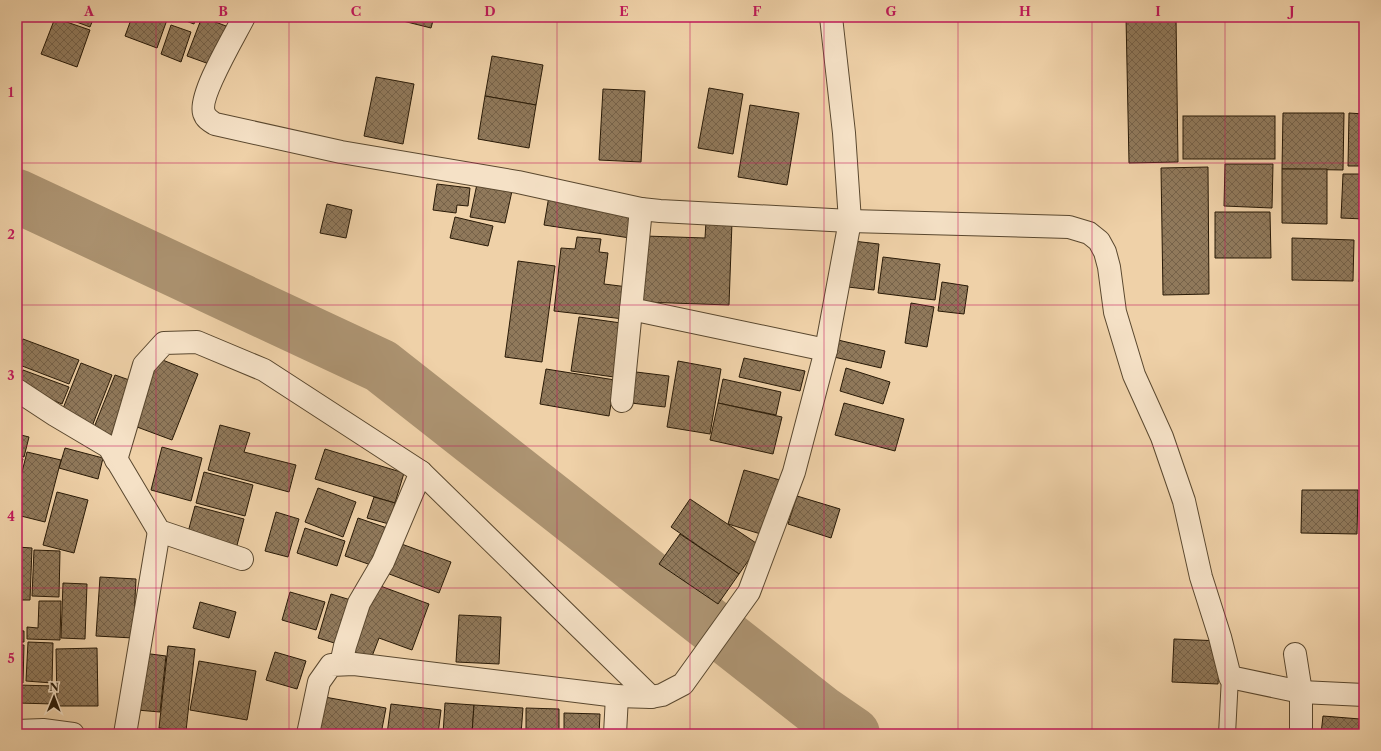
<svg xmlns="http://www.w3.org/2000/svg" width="1381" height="751" font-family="'Libre Caslon Text',serif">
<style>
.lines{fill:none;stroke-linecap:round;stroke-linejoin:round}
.river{stroke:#ac9371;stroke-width:54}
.building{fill:url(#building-cross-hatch);stroke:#291a07}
.lane-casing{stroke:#5a482f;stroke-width:18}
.street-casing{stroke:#5a482f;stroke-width:24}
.lane{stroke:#f5e1c6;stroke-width:16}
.street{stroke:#f5e1c6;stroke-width:22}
.grid{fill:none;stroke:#c2185b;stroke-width:1;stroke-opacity:0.55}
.neatline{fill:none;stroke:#c2185b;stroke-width:1.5}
.grid-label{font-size:13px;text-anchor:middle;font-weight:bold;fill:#c2185b}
</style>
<defs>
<pattern id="building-cross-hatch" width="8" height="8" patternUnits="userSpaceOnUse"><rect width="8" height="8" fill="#90795b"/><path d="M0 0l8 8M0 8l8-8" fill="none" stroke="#766249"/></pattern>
</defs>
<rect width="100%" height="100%" fill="#efd1a8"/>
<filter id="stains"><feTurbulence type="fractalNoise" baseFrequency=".005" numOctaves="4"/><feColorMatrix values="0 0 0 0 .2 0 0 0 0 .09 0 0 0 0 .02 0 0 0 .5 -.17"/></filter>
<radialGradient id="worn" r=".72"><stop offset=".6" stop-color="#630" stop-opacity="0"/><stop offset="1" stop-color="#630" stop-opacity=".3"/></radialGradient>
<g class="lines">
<path class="river" d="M 17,196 L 381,366 L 821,712 L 853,734"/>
</g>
<g class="building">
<path d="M 63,17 L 94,17 L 90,27 Z"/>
<path d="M 132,17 L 168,17 L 157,48 L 125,36 Z"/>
<path d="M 175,17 L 196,17 L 194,24 Z"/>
<path d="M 202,17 L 226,26 L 212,65 L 187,56 Z"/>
<path d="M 396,17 L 434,17 L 431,28 L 395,19 Z"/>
<path d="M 1126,17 L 1176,17 L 1178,162 L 1129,163 Z"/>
<path d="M 55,18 L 90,30 L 77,67 L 41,54 Z"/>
<path d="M 171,25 L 191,32 L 181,62 L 161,54 Z"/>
<path d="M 492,56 L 543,65 L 536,105 L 485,96 Z"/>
<path d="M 376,77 L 414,84 L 403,144 L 364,136 Z"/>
<path d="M 709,88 L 743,94 L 733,154 L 698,148 Z"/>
<path d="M 603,89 L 645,91 L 641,162 L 599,160 Z"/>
<path d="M 485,96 L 536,105 L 529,148 L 478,139 Z"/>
<path d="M 750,105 L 799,113 L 787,185 L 738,177 Z"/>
<path d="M 1283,113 L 1344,113 L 1343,170 L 1282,169 Z"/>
<path d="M 1349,113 L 1364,114 L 1364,166 L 1348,166 Z"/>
<rect x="1183" y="116" width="92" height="43"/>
<path d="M 1225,164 L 1273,164 L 1272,208 L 1224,206 Z"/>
<path d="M 1208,167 L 1209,294 L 1163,295 L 1161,168 Z"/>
<path d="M 1282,169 L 1327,169 L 1327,224 L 1282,223 Z"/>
<path d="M 1343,174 L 1364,174 L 1364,219 L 1341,218 Z"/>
<path d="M 437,184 L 470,188 L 468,206 L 457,205 L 456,213 L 433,210 Z"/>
<path d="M 477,184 L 512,191 L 505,223 L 470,217 Z"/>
<path d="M 549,196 L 634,209 L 630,238 L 544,225 Z"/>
<path d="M 327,204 L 352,210 L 346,238 L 320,233 Z"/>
<path d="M 1215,212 L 1270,212 L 1271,258 L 1215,258 Z"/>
<path d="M 455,217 L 493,226 L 488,246 L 450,238 Z"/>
<path d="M 706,221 L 732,222 L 729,305 L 643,302 L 645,236 L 705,238 Z"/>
<path d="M 577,237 L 601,239 L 599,252 L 608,253 L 604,284 L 628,287 L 624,319 L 554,311 L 561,248 L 575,249 Z"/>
<path d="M 1292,238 L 1354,240 L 1353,281 L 1292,280 Z"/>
<path d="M 853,241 L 879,244 L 874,290 L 848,287 Z"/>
<path d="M 1364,242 L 1364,282 L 1359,282 Z"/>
<path d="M 883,257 L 940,264 L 935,300 L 878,293 Z"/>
<path d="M 518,261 L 555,266 L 542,362 L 505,357 Z"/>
<path d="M 942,282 L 968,286 L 964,314 L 938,311 Z"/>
<path d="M 911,303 L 934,307 L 927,347 L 905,343 Z"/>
<path d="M 579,317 L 621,323 L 614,377 L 571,371 Z"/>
<path d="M 23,339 L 79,360 L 69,384 L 17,364 L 17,354 Z"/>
<path d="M 838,340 L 885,351 L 881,368 L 834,357 Z"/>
<path d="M 155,357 L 198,374 L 172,440 L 129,424 Z"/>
<path d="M 744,358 L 805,371 L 800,391 L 739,377 Z"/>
<path d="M 678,361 L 721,369 L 710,434 L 667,427 Z"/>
<path d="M 81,363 L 112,375 L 91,429 L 60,416 Z"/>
<path d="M 846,368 L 890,382 L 883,404 L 840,391 Z"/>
<path d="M 546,369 L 615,380 L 609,416 L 540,404 Z"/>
<path d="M 23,370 L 69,387 L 62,404 L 17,386 Z"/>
<path d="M 636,372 L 669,376 L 665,407 L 631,403 Z"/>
<path d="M 115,375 L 135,382 L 114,438 L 93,430 Z"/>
<path d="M 723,379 L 781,392 L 776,415 L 718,403 Z"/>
<path d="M 718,403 L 782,417 L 773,454 L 710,440 Z"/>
<path d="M 844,403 L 904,419 L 895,451 L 835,435 Z"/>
<path d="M 220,425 L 250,433 L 244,452 L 296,465 L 289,492 L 208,470 Z"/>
<path d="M 17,434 L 29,437 L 24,457 L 17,455 Z"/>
<path d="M 162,447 L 202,458 L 191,501 L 151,490 Z"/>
<path d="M 65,448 L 103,458 L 98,479 L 59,468 Z"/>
<path d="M 325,449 L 404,473 L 395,503 L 315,479 Z"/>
<path d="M 27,452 L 61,460 L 45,522 L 17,515 L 17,492 Z"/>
<path d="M 17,457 L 23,459 L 17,481 Z"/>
<path d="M 744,470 L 780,480 L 764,535 L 728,524 Z"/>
<path d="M 204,472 L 253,485 L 245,516 L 196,503 Z"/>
<path d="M 318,488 L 356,502 L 343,537 L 305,522 Z"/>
<path d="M 1302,490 L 1358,490 L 1357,534 L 1301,533 Z"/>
<path d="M 57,492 L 88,500 L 74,553 L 43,545 Z"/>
<path d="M 797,496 L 840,509 L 831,538 L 788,524 Z"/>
<path d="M 374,497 L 395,503 L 389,524 L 367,518 Z"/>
<path d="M 690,499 L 759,545 L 739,574 L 671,527 Z"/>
<path d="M 195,506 L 244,519 L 236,549 L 187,536 Z"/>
<path d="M 276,512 L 299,519 L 288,557 L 265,551 Z"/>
<path d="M 358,518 L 387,528 L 374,566 L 345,556 Z"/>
<path d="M 305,528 L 345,541 L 337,566 L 297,553 Z"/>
<path d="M 680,534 L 739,574 L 718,604 L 659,564 Z"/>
<path d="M 396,542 L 451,562 L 439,593 L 384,572 Z"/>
<path d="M 17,547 L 32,548 L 30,600 L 17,600 Z"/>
<path d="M 34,550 L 60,551 L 59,597 L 32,596 Z"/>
<path d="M 100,577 L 136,579 L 133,638 L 96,636 Z"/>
<path d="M 63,583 L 87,584 L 85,639 L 61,638 Z"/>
<path d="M 375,584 L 429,604 L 412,650 L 379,638 L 371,659 L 350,651 Z"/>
<path d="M 290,592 L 325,602 L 316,630 L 282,620 Z"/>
<path d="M 331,594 L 354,601 L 341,645 L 318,638 Z"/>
<path d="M 39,601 L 61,601 L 60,640 L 27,639 L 27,627 L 38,628 Z"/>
<path d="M 200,602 L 236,612 L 229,638 L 193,628 Z"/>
<path d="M 459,615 L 501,617 L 499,664 L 456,662 Z"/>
<path d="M 17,630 L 24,631 L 24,642 L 17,642 Z"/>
<path d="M 1174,639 L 1221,641 L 1218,684 L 1172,682 Z"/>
<path d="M 28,642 L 53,643 L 52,683 L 26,681 Z"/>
<path d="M 17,645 L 24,645 L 23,683 L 17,682 Z"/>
<path d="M 168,646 L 195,649 L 186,731 L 159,728 Z"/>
<path d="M 97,648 L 98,706 L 57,706 L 56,649 Z"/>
<path d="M 275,652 L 306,661 L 297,689 L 266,680 Z"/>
<path d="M 143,653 L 166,656 L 160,712 L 137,710 Z"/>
<path d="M 199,661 L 256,671 L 247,720 L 190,710 Z"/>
<path d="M 17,685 L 54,686 L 54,704 L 17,703 Z"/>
<path d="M 319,696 L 386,708 L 381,734 L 312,734 Z"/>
<path d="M 445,703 L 474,705 L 472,734 L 443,734 Z"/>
<path d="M 391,704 L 441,710 L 438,734 L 387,734 Z"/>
<path d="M 474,705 L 523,708 L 521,734 L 472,734 Z"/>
<path d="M 526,708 L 559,709 L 559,734 L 526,734 Z"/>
<path d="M 564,713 L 600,714 L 599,734 L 564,734 Z"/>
<path d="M 1323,716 L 1360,719 L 1358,734 L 1321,734 Z"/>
</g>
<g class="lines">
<defs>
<path id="lane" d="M 1227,734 L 1230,677"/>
<g id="street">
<path d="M 244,17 C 235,35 198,96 204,113 C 206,119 210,121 215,124 L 341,152 L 518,182 L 641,209 L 660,211 L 850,221 L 1069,227 L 1089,233 L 1099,241 L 1105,252 L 1109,267 L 1115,312 L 1134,375 L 1162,437 L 1184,501 L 1201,577 L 1220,637 L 1230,677 L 1301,692 L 1364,695"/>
<path d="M 631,309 L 826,350"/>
<path d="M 17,390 L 55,415 L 109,447 L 159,531 L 242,559"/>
<path d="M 622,401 L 641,209"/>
<path d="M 116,460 L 144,365 L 164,343 L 197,342 L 264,370 L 421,472 L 651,697"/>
<path d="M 1295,654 L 1301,692 L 1301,734"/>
<path d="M 341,664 L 345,646 L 359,603 L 383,562 L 421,472"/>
<path d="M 17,731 L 43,730 L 73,734"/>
<path d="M 125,734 L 159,531"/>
<path d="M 308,734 L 319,682 L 331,665 L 354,664 L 617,696 L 651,697 L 662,695 L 683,684 L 749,592 L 794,472 L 826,350 L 850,221 L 844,133 L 831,17"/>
<path d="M 615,734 L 617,696"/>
</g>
</defs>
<use href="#lane" class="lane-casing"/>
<use href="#street" class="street-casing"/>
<use href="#lane" class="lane"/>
<use href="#street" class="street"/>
</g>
<path class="grid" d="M 156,17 L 156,734M 289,17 L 289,734M 423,17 L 423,734M 557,17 L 557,734M 690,17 L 690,734M 824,17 L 824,734M 958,17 L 958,734M 1092,17 L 1092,734M 1225,17 L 1225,734M 17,163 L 1364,163M 17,305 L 1364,305M 17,446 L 1364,446M 17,588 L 1364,588"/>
<rect width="1381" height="751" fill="none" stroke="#efd1a8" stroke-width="44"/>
<g transform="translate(54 697) rotate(1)" stroke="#f5e1c6" stroke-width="3" paint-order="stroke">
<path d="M0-3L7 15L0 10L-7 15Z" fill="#291a07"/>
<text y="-6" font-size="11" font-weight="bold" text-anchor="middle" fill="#291a07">N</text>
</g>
<rect x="22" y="22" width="1337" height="707" class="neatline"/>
<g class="grid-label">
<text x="89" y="16">A</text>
<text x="223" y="16">B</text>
<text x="356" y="16">C</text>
<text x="490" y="16">D</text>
<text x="624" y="16">E</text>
<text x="757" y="16">F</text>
<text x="891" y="16">G</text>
<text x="1025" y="16">H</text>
<text x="1158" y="16">I</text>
<text x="1292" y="16">J</text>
<text x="11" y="97">1</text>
<text x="11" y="239">2</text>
<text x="11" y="380">3</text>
<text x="11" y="521">4</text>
<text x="11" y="663">5</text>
</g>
<rect width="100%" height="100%" filter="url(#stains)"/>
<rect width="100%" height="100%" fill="url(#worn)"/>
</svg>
